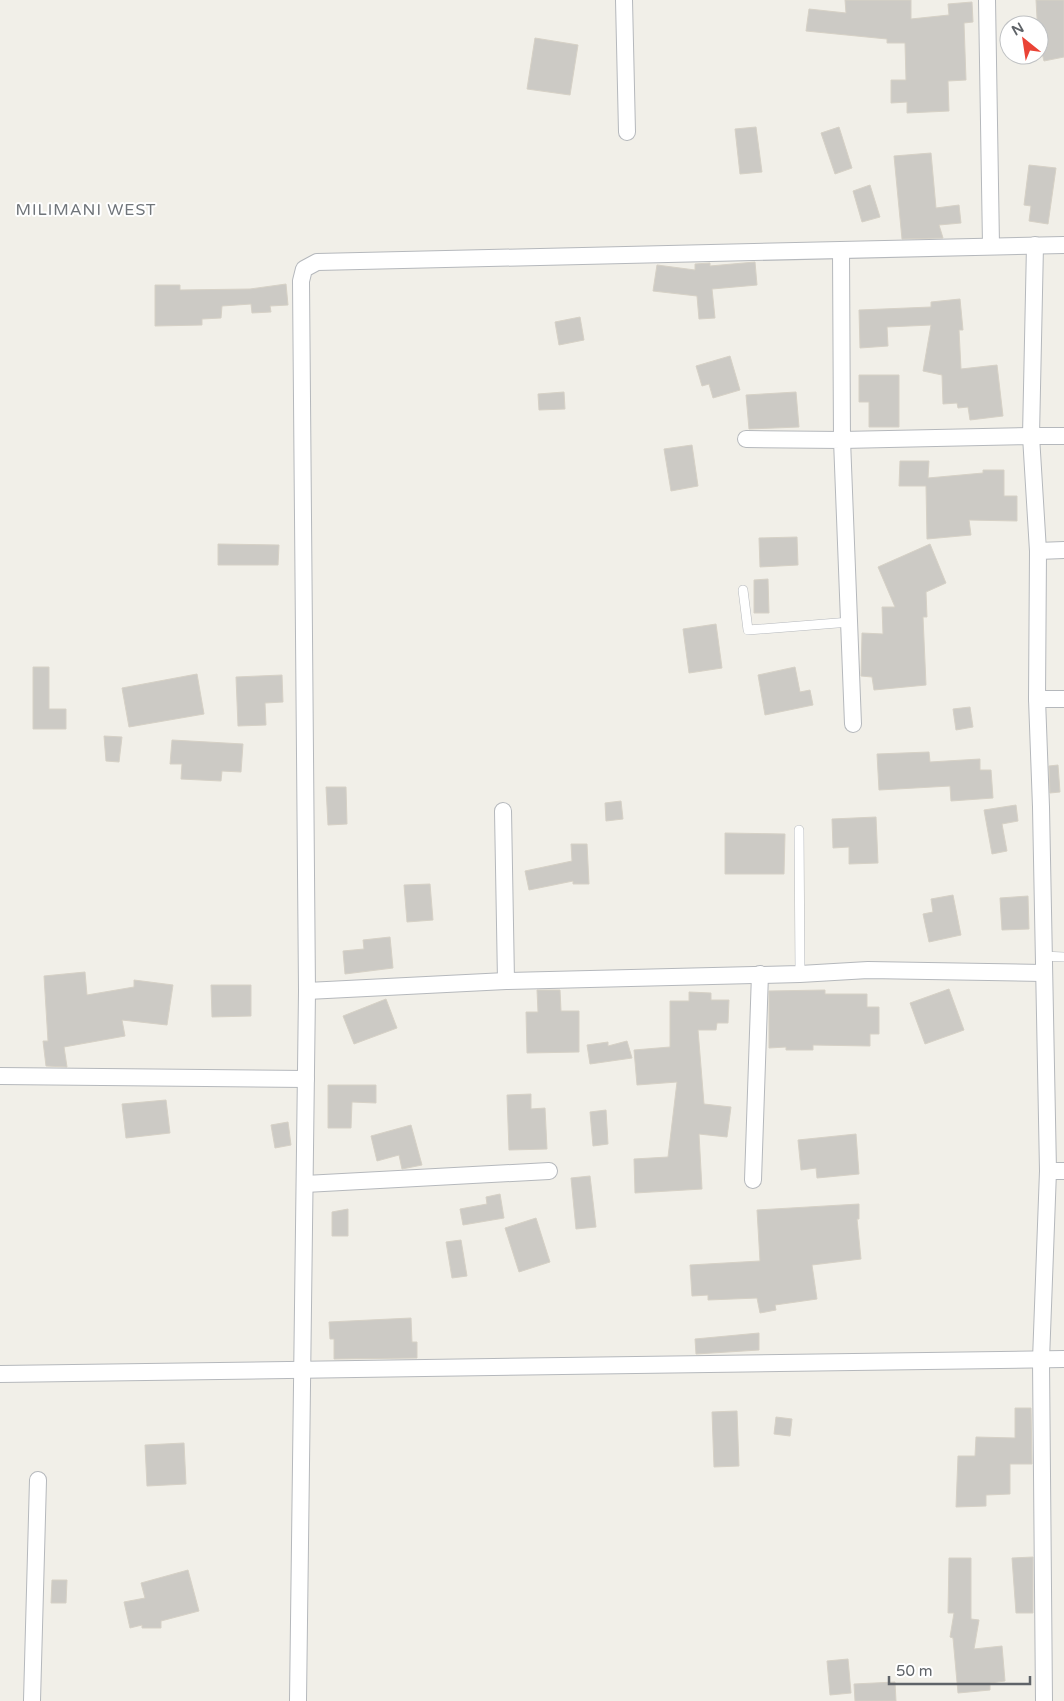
<svg xmlns="http://www.w3.org/2000/svg" width="1064" height="1701" font-family="'Varela Round',sans-serif">
<style>
.building{fill:#cccac5;stroke:#d6d1c6}
.lines{fill:none;stroke-linecap:round;stroke-linejoin:round}
.service-casing{stroke:#b5b8bc;stroke-width:10}
.minor-casing{stroke:#b5b8bc;stroke-width:18}
.service{stroke:#fff;stroke-width:9}
.minor{stroke:#fff;stroke-width:16}
.labels{text-anchor:middle;stroke-width:4;stroke-linejoin:round;paint-order:stroke}
.quarter-label{font-size:16px;letter-spacing:1px;fill:#70757a;stroke:#fff}
</style>
<rect width="100%" height="100%" fill="#f1efe8"/>
<g class="building">
<path d="M 845,0 L 911,0 L 911,19 L 949,15 L 948,4 L 972,2 L 973,22 L 964,23 L 966,80 L 948,81 L 949,111 L 907,113 L 907,102 L 891,103 L 891,80 L 906,80 L 905,43 L 887,43 L 887,39 L 806,31 L 809,9 L 846,13 Z"/>
<path d="M 1036,0 L 1064,0 L 1064,57 L 1044,61 L 1042,53 L 1039,54 Z"/>
<path d="M 535,38 L 578,45 L 570,95 L 527,89 Z"/>
<path d="M 756,127 L 762,172 L 740,174 L 735,129 Z"/>
<path d="M 839,127 L 852,168 L 835,174 L 821,133 Z"/>
<path d="M 931,153 L 936,208 L 959,205 L 961,223 L 939,225 L 943,238 L 902,239 L 894,156 Z"/>
<path d="M 1029,165 L 1056,168 L 1048,224 L 1029,221 L 1031,206 L 1024,205 Z"/>
<path d="M 870,185 L 880,217 L 862,222 L 853,191 Z"/>
<path d="M 755,262 L 757,285 L 712,289 L 715,318 L 699,319 L 697,296 L 653,291 L 657,265 L 695,270 L 695,264 L 710,263 L 710,266 Z"/>
<path d="M 286,284 L 288,305 L 270,306 L 271,312 L 252,313 L 251,304 L 222,306 L 221,318 L 202,319 L 202,325 L 155,326 L 155,285 L 180,285 L 180,290 L 250,289 Z"/>
<path d="M 960,299 L 963,330 L 959,330 L 961,369 L 997,365 L 1003,416 L 970,420 L 968,407 L 958,408 L 957,403 L 943,404 L 942,375 L 923,371 L 931,325 L 887,327 L 888,346 L 860,348 L 859,310 L 931,307 L 931,302 Z"/>
<path d="M 580,317 L 584,340 L 559,345 L 555,322 Z"/>
<path d="M 730,356 L 740,390 L 713,398 L 709,384 L 702,386 L 696,366 Z"/>
<path d="M 859,375 L 899,375 L 899,427 L 869,427 L 869,402 L 859,402 Z"/>
<path d="M 564,392 L 565,409 L 539,410 L 538,394 Z"/>
<path d="M 796,392 L 799,427 L 749,429 L 746,395 Z"/>
<path d="M 692,445 L 698,486 L 671,491 L 664,449 Z"/>
<path d="M 900,461 L 929,461 L 928,478 L 983,473 L 983,470 L 1004,470 L 1004,496 L 1017,496 L 1017,521 L 969,520 L 971,535 L 927,539 L 926,486 L 899,486 Z"/>
<path d="M 797,537 L 798,565 L 760,567 L 759,538 Z"/>
<path d="M 218,544 L 279,545 L 278,565 L 218,565 Z"/>
<path d="M 930,544 L 946,583 L 926,592 L 927,617 L 923,617 L 926,685 L 874,690 L 872,677 L 861,676 L 862,633 L 883,634 L 882,607 L 895,607 L 878,567 Z"/>
<path d="M 768,579 L 769,613 L 754,613 L 754,580 Z"/>
<path d="M 716,624 L 722,668 L 689,673 L 683,629 Z"/>
<path d="M 33,667 L 49,667 L 49,709 L 66,709 L 66,729 L 33,729 Z"/>
<path d="M 795,667 L 800,692 L 810,690 L 813,705 L 765,715 L 758,675 Z"/>
<path d="M 197,674 L 204,714 L 129,727 L 122,688 Z"/>
<path d="M 282,675 L 283,702 L 265,703 L 266,725 L 238,726 L 236,677 Z"/>
<path d="M 970,707 L 973,727 L 956,730 L 953,709 Z"/>
<path d="M 104,736 L 122,737 L 119,762 L 106,761 Z"/>
<path d="M 172,740 L 243,744 L 241,772 L 222,771 L 221,781 L 181,779 L 182,764 L 170,764 Z"/>
<path d="M 929,752 L 930,762 L 980,759 L 980,770 L 991,770 L 993,798 L 951,801 L 950,786 L 879,790 L 877,754 Z"/>
<path d="M 1058,765 L 1060,792 L 1050,793 L 1049,766 Z"/>
<path d="M 326,787 L 346,787 L 347,824 L 328,825 Z"/>
<path d="M 621,801 L 623,819 L 606,821 L 605,803 Z"/>
<path d="M 1016,805 L 1018,821 L 1002,824 L 1007,851 L 992,854 L 984,810 Z"/>
<path d="M 876,817 L 878,863 L 849,864 L 849,847 L 833,848 L 832,819 Z"/>
<path d="M 725,833 L 785,834 L 784,874 L 725,874 Z"/>
<path d="M 571,844 L 587,844 L 589,884 L 573,884 L 573,881 L 529,890 L 525,871 L 572,861 Z"/>
<path d="M 430,884 L 433,920 L 407,922 L 404,885 Z"/>
<path d="M 953,895 L 961,935 L 929,942 L 923,914 L 933,912 L 931,899 Z"/>
<path d="M 1028,896 L 1029,929 L 1002,930 L 1000,898 Z"/>
<path d="M 390,937 L 393,968 L 345,974 L 343,951 L 364,949 L 363,940 Z"/>
<path d="M 85,972 L 87,995 L 134,987 L 134,980 L 173,985 L 167,1025 L 122,1020 L 125,1036 L 64,1047 L 67,1067 L 46,1066 L 43,1041 L 48,1041 L 44,976 Z"/>
<path d="M 211,985 L 251,985 L 251,1016 L 212,1017 Z"/>
<path d="M 949,989 L 964,1030 L 925,1044 L 910,1003 Z"/>
<path d="M 537,990 L 560,990 L 561,1011 L 579,1011 L 579,1052 L 527,1053 L 526,1012 L 538,1012 Z"/>
<path d="M 825,990 L 825,994 L 867,994 L 867,1007 L 879,1007 L 879,1034 L 870,1034 L 870,1046 L 813,1045 L 813,1050 L 786,1050 L 786,1047 L 769,1048 L 769,991 Z"/>
<path d="M 689,992 L 711,993 L 711,1000 L 729,1000 L 728,1023 L 717,1023 L 716,1030 L 698,1030 L 704,1104 L 731,1107 L 727,1137 L 699,1134 L 702,1189 L 635,1193 L 634,1159 L 668,1157 L 677,1082 L 637,1085 L 634,1050 L 670,1047 L 670,1001 L 689,1001 Z"/>
<path d="M 386,999 L 397,1028 L 354,1044 L 343,1016 Z"/>
<path d="M 627,1041 L 632,1058 L 590,1064 L 587,1045 L 608,1042 L 608,1046 Z"/>
<path d="M 328,1085 L 376,1085 L 376,1103 L 352,1102 L 351,1128 L 328,1128 Z"/>
<path d="M 531,1094 L 531,1109 L 545,1108 L 547,1149 L 509,1150 L 507,1095 Z"/>
<path d="M 166,1100 L 170,1133 L 126,1138 L 122,1104 Z"/>
<path d="M 606,1110 L 608,1144 L 593,1146 L 590,1112 Z"/>
<path d="M 288,1122 L 291,1145 L 275,1148 L 271,1125 Z"/>
<path d="M 411,1125 L 422,1165 L 402,1169 L 399,1155 L 377,1161 L 371,1136 Z"/>
<path d="M 856,1134 L 859,1174 L 817,1178 L 816,1168 L 801,1170 L 798,1140 Z"/>
<path d="M 590,1176 L 596,1227 L 576,1229 L 571,1178 Z"/>
<path d="M 500,1194 L 504,1218 L 463,1225 L 460,1209 L 487,1204 L 486,1197 Z"/>
<path d="M 859,1204 L 859,1219 L 857,1219 L 861,1259 L 812,1265 L 817,1299 L 775,1305 L 776,1310 L 760,1313 L 757,1298 L 708,1300 L 708,1295 L 692,1296 L 690,1265 L 760,1261 L 757,1210 Z"/>
<path d="M 348,1209 L 348,1236 L 332,1236 L 332,1212 Z"/>
<path d="M 536,1218 L 550,1262 L 519,1272 L 505,1228 Z"/>
<path d="M 461,1240 L 467,1276 L 452,1278 L 446,1242 Z"/>
<path d="M 411,1318 L 412,1342 L 417,1342 L 417,1358 L 334,1359 L 334,1339 L 330,1339 L 329,1322 Z"/>
<path d="M 759,1333 L 759,1350 L 696,1354 L 695,1339 Z"/>
<path d="M 1015,1408 L 1031,1408 L 1032,1464 L 1010,1464 L 1010,1494 L 986,1495 L 986,1506 L 956,1507 L 958,1456 L 975,1456 L 976,1437 L 1015,1438 Z"/>
<path d="M 737,1411 L 739,1466 L 714,1467 L 712,1412 Z"/>
<path d="M 776,1417 L 792,1419 L 790,1436 L 774,1434 Z"/>
<path d="M 184,1443 L 186,1484 L 147,1486 L 145,1445 Z"/>
<path d="M 1033,1557 L 1033,1613 L 1016,1613 L 1012,1558 Z"/>
<path d="M 949,1558 L 971,1558 L 971,1619 L 979,1620 L 974,1649 L 1002,1646 L 1005,1681 L 990,1683 L 990,1690 L 958,1693 L 953,1638 L 950,1637 L 954,1613 L 948,1613 Z"/>
<path d="M 188,1570 L 199,1611 L 161,1621 L 161,1628 L 142,1628 L 142,1625 L 130,1628 L 124,1602 L 145,1598 L 141,1583 Z"/>
<path d="M 52,1580 L 67,1580 L 66,1603 L 51,1603 Z"/>
<path d="M 848,1659 L 851,1693 L 830,1695 L 827,1661 Z"/>
<path d="M 895,1682 L 896,1701 L 855,1701 L 854,1684 Z"/>
</g>
<g class="lines">
<defs>
<g id="service">
<path d="M 743,590 L 748,630 L 850,622"/>
<path d="M 799,830 L 800,974"/>
<path d="M 1043,956 L 1064,957"/>
</g>
<g id="minor">
<path d="M 624,0 L 627,132"/>
<path d="M 987,0 L 991,245"/>
<path d="M 1035,245 L 1031,436 L 1064,436"/>
<path d="M 841,251 L 842,440 L 1031,436 L 1038,551"/>
<path d="M 746,439 L 842,440 L 853,724"/>
<path d="M 1037,699 L 1064,699"/>
<path d="M 503,811 L 506,981"/>
<path d="M 307,991 L 506,981 L 800,974 L 868,970 L 1043,973"/>
<path d="M 0,1076 L 306,1079"/>
<path d="M 1048,1171 L 1064,1171"/>
<path d="M 753,1180 L 760,974"/>
<path d="M 305,1184 L 549,1171"/>
<path d="M 0,1374 L 1064,1359"/>
<path d="M 32,1701 L 38,1480"/>
<path d="M 298,1701 L 307,991 L 301,281 L 304,269 L 317,262 L 1064,245"/>
<path d="M 1044,1701 L 1041,1360 L 1048,1171 L 1041,807 L 1037,699 L 1038,551 L 1064,550"/>
</g>
</defs>
<use href="#service" class="service-casing"/>
<use href="#minor" class="minor-casing"/>
<use href="#service" class="service"/>
<use href="#minor" class="minor"/>
</g>
<g class="labels">
<g class="quarter-label">
<text x="86" y="215">MILIMANI WEST</text>
</g>
</g>
<g transform="translate(1024 40) rotate(330)"><circle r="24" fill="#ffffff" stroke="#bfc1c3"/>
<path d="M0-4L9 19L0 12L-9 19Z" fill="#ea4335"/>
<text y="-8" font-size="14" font-weight="bold" text-anchor="middle" fill="#5f6368">N</text>
</g>
<path d="M889 1676v8h141v-8" fill="none" stroke="#5f6368" stroke-width="2.5"/>
<text x="896" y="1676" font-size="15" fill="#5f6368" stroke="#ffffff" stroke-width="4" paint-order="stroke">50 m</text>
</svg>
